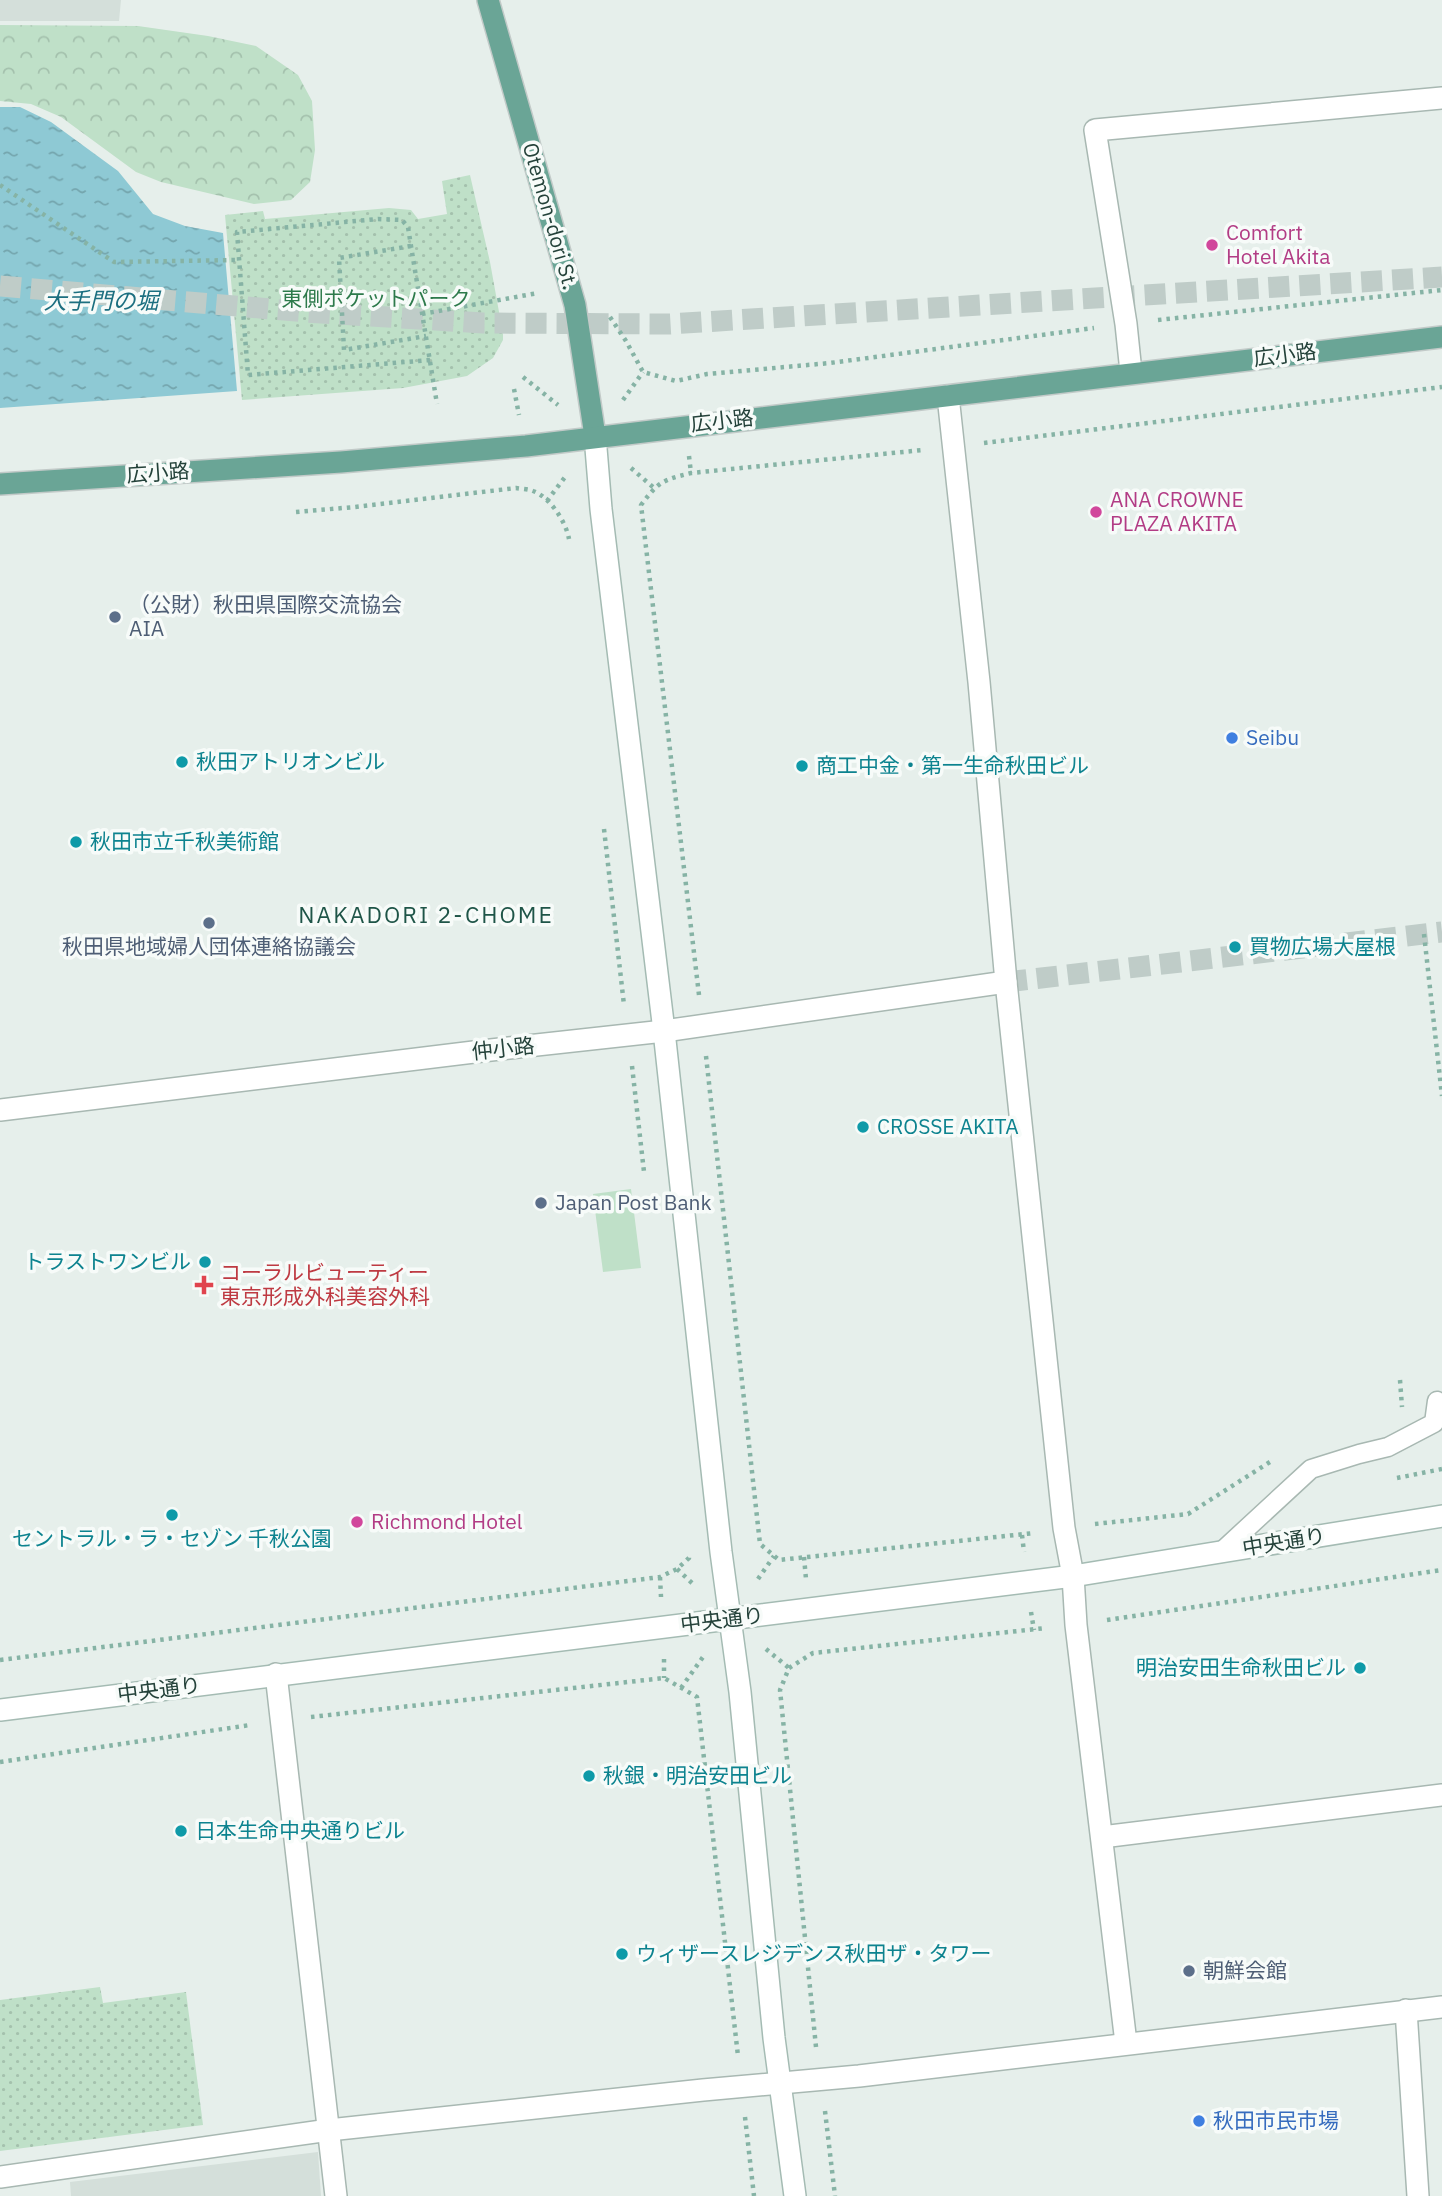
<svg xmlns="http://www.w3.org/2000/svg" width="1442" height="2196" font-family="'IBM Plex Sans','Noto Sans JP',sans-serif">
<style>
.built{fill:#d4dfda}
.grass{fill:url(#grass-dots)}
.forest{fill:url(#forest-crowns)}
.garden{fill:#bfe0c8}
.water{fill:url(#water-ripples)}
.lines{fill:none;stroke-linecap:round;stroke-linejoin:round}
.street-tunnel{stroke:#bfccc8;stroke-width:21;stroke-dasharray:21 10;stroke-linecap:butt}
.highway-tunnel{stroke:#bfccc8;stroke-width:21;stroke-dasharray:21 10;stroke-linecap:butt}
.lane-casing{stroke:#a8b8b2;stroke-width:21}
.street-casing{stroke:#a8b8b2;stroke-width:24}
.secondary-casing{stroke:#a4bbb3;stroke-width:24}
.primary-casing{stroke:#c2cac8;stroke-width:24}
.path{stroke:#86b3a5;stroke-width:4.5;stroke-dasharray:3.5 5;stroke-linecap:butt}
.lane{stroke:#fff;stroke-width:18}
.street{stroke:#fff;stroke-width:21}
.secondary{stroke:#fff;stroke-width:21}
.primary{stroke:#6aa596;stroke-width:21}
.hotel-dot{fill:#d1479c;stroke:#f7fbf9;stroke-width:2.5}
.service-dot{fill:#5c6f8a;stroke:#f7fbf9;stroke-width:2.5}
.shop-dot{fill:#3f7fe0;stroke:#f7fbf9;stroke-width:2.5}
.culture-dot{fill:#0f9aa8;stroke:#f7fbf9;stroke-width:2.5}
.health-dot{fill:#e0444e;stroke:#f7fbf9;stroke-width:2.5}
.labels{text-anchor:middle;stroke-width:7;stroke-linejoin:round;paint-order:stroke}
.street-label{font-size:21px;fill:#24423a;stroke:#f7fbf9}
.hotel-label{font-size:21px;fill:#b23c85;stroke:#f7fbf9;text-anchor:start}
.park-label{font-size:21px;fill:#2d7a4b;stroke:#f7fbf9}
.service-label{font-size:21px;fill:#4e5e75;stroke:#f7fbf9;text-anchor:start}
.shop-label{font-size:21px;fill:#366cbe;stroke:#f7fbf9;text-anchor:start}
.culture-label{font-size:21px;fill:#0d838f;stroke:#f7fbf9;text-anchor:start}
.health-label{font-size:21px;fill:#be3a42;stroke:#f7fbf9;text-anchor:start}
.water-label{font-size:23px;font-style:italic;fill:#1c6f80;stroke:#f7fbf9}
.neighbourhood-label{font-size:23px;letter-spacing:2px;fill:#1f5548;stroke:#f7fbf9}
</style>
<defs>
<pattern id="grass-dots" width="8" height="8" patternUnits="userSpaceOnUse" patternTransform="scale(1.75)"><rect width="8" height="8" fill="#bfe0c8"/><path d="M2 2h.1M6 6h.1" fill="none" stroke="#a4c1ad" stroke-width="1.8" stroke-linecap="round"/></pattern>
<pattern id="forest-crowns" width="20" height="18" patternUnits="userSpaceOnUse" patternTransform="scale(1.75)"><rect width="20" height="18" fill="#bfe0c8"/><path d="M2 6a3 3 0 1 1 6 0M12 15a3 3 0 1 1 6 0" fill="none" stroke="#a4c1ad"/></pattern>
<pattern id="water-ripples" width="26" height="14" patternUnits="userSpaceOnUse" patternTransform="scale(1.75)"><rect width="26" height="14" fill="#8ec9d4"/><path d="M2 4q2-2 4 0t4 0M15 11q2-2 4 0t4 0" fill="none" stroke="#74a5ad"/></pattern>
</defs>
<rect width="100%" height="100%" fill="#e6efeb"/>
<g class="built">
<path d="M 0,0 L 121,0 L 119,21 L 0,21 Z"/>
<path d="M 318,2152 L 321,2196 L 71,2196 L 70,2182 Z"/>
</g>
<g class="grass">
<path d="M 470,175 L 490,262 L 503,334 L 503,340 L 493,358 L 467,376 L 403,388 L 242,400 L 225,215 L 263,211 L 265,219 L 389,208 L 411,210 L 418,219 L 447,214 L 442,181 Z"/>
<path d="M 100,1987 L 103,2003 L 186,1992 L 203,2125 L 0,2151 L 0,2000 Z"/>
</g>
<path class="forest" d="M 0,25 L 138,26 L 208,36 L 256,46 L 298,75 L 312,101 L 315,150 L 310,182 L 291,200 L 254,204 L 161,182 L 136,172 L 61,117 L 31,104 L 0,101 Z"/>
<path class="garden" d="M 631,1189 L 641,1268 L 603,1272 L 593,1194 Z"/>
<path class="water" d="M 0,107 L 20,107 L 51,122 L 118,171 L 153,214 L 185,226 L 223,233 L 237,391 L 0,408 Z"/>
<g class="lines">
<path class="street-tunnel" d="M 1006,982 L 1442,932"/>
<path class="highway-tunnel" d="M 0,286 L 306,312 L 483,323 L 669,324 L 1442,277"/>
<defs>
<path id="lane" d="M 1220,1553 L 1311,1469 L 1359,1454 L 1388,1447 L 1434,1423 L 1437,1401"/>
<g id="street">
<path d="M 1131,372 L 1126,324 L 1095,130 L 1442,98"/>
<path d="M 948,396 L 979,682 L 1006,982 L 1064,1528 L 1073,1576 L 1076,1625 L 1126,2043"/>
<path d="M 0,1110 L 482,1051 L 664,1031 L 1006,982"/>
<path d="M 276,1674 L 336,2196"/>
<path d="M 1102,1837 L 1442,1795"/>
<path d="M 1406,2010 L 1418,2196"/>
<path d="M 0,2177 L 329,2130 L 703,2090 L 859,2076 L 1442,2007"/>
</g>
<g id="secondary">
<path d="M 595,436 L 601,509 L 664,1031 L 721,1552 L 740,1692 L 774,2038 L 795,2196"/>
<path d="M 0,1710 L 1073,1576 L 1442,1516"/>
</g>
<g id="primary">
<path d="M 488,0 L 575,305 L 595,436"/>
<path d="M 0,484 L 341,462 L 526,446 L 1442,337"/>
</g>
</defs>
<use href="#lane" class="lane-casing"/>
<use href="#street" class="street-casing"/>
<use href="#secondary" class="secondary-casing"/>
<use href="#primary" class="primary-casing"/>
<g class="path">
<path d="M 0,185 L 114,262 L 239,260"/>
<path d="M 411,246 L 339,258 L 344,350 L 426,336"/>
<path d="M 422,314 L 538,293"/>
<path d="M 610,317 L 626,341 L 643,372 L 676,381 L 707,374 L 830,363 L 1094,328"/>
<path d="M 1158,320 L 1442,290"/>
<path d="M 430,360 L 248,375 L 237,232 L 378,219 L 402,220 L 408,227 L 411,246 L 437,404"/>
<path d="M 523,377 L 558,405"/>
<path d="M 514,389 L 519,415"/>
<path d="M 623,400 L 643,372"/>
<path d="M 984,443 L 1442,387"/>
<path d="M 689,456 L 691,473"/>
<path d="M 631,468 L 654,488"/>
<path d="M 547,501 L 565,477"/>
<path d="M 296,512 L 355,507 L 516,488 C 521,489 528,489 533,491 C 550,497 566,522 569,539"/>
<path d="M 604,829 L 624,1005"/>
<path d="M 1424,934 L 1442,1096"/>
<path d="M 699,995 L 641,505 C 659,481 663,480 691,473 L 923,450"/>
<path d="M 706,1056 L 760,1544 L 779,1560 L 1034,1533"/>
<path d="M 632,1066 L 644,1172"/>
<path d="M 1400,1380 L 1402,1407"/>
<path d="M 1397,1478 L 1442,1469"/>
<path d="M 1095,1524 L 1188,1514 L 1273,1460"/>
<path d="M 1022,1535 L 1024,1552"/>
<path d="M 804,1557 L 806,1579"/>
<path d="M 677,1569 L 692,1583"/>
<path d="M 660,1577 L 661,1597"/>
<path d="M 758,1579 L 774,1556"/>
<path d="M 1031,1612 L 1034,1630"/>
<path d="M 1107,1620 L 1442,1570"/>
<path d="M 766,1649 L 789,1668"/>
<path d="M 664,1659 L 664,1678"/>
<path d="M 0,1660 L 660,1577 L 677,1569 L 689,1558 L 689,1556"/>
<path d="M 681,1688 L 703,1657"/>
<path d="M 311,1717 L 664,1678 L 697,1697 L 738,2056"/>
<path d="M 0,1762 L 250,1725"/>
<path d="M 816,2047 L 780,1690 L 789,1668 L 813,1653 L 1046,1628"/>
<path d="M 825,2111 L 835,2196"/>
<path d="M 745,2117 L 754,2196"/>
</g>
<use href="#lane" class="lane"/>
<use href="#street" class="street"/>
<use href="#secondary" class="secondary"/>
<use href="#primary" class="primary"/>
</g>
<g class="hotel-dot">
<circle cx="1212" cy="245" r="7"/>
<circle cx="1096" cy="512" r="7"/>
<circle cx="357" cy="1522" r="7"/>
</g>
<g class="service-dot">
<circle cx="115" cy="617" r="7"/>
<circle cx="209" cy="923" r="7"/>
<circle cx="541" cy="1203" r="7"/>
<circle cx="1189" cy="1971" r="7"/>
</g>
<g class="shop-dot">
<circle cx="1232" cy="738" r="7"/>
<circle cx="1199" cy="2121" r="7"/>
</g>
<g class="culture-dot">
<circle cx="182" cy="762" r="7"/>
<circle cx="802" cy="766" r="7"/>
<circle cx="76" cy="842" r="7"/>
<circle cx="1235" cy="947" r="7"/>
<circle cx="863" cy="1127" r="7"/>
<circle cx="205" cy="1262" r="7"/>
<circle cx="172" cy="1515" r="7"/>
<circle cx="1360" cy="1668" r="7"/>
<circle cx="589" cy="1776" r="7"/>
<circle cx="181" cy="1831" r="7"/>
<circle cx="622" cy="1954" r="7"/>
</g>
<path class="health-dot" d="M200.5 1274.5h7v7h7v7h-7v7h-7v-7h-7v-7h7z"/>
<g class="labels">
<g class="street-label">
<text transform="translate(550 216) rotate(74)" y="7">Otemon-dori St.</text>
<text transform="translate(1285 355) rotate(-7)" y="7">広小路</text>
<text transform="translate(722 421) rotate(-6)" y="7">広小路</text>
<text transform="translate(158 473) rotate(-4)" y="7">広小路</text>
<text transform="translate(503 1049) rotate(-6)" y="7">仲小路</text>
<text transform="translate(1284 1542) rotate(-9)" y="7">中央通り</text>
<text transform="translate(722 1620) rotate(-7)" y="7">中央通り</text>
<text transform="translate(159 1690) rotate(-7)" y="7">中央通り</text>
</g>
<g class="hotel-label">
<text x="1226" y="240">Comfort<tspan x="1226" dy="24">Hotel Akita</tspan></text>
<text x="1110" y="507">ANA CROWNE<tspan x="1110" dy="24">PLAZA AKITA</tspan></text>
<text x="371" y="1529">Richmond Hotel</text>
</g>
<g class="park-label">
<text x="376" y="306">東側ポケットパーク</text>
</g>
<g class="service-label">
<text x="129" y="612">（公財）秋田県国際交流協会<tspan x="129" dy="24">AIA</tspan></text>
<text x="209" y="954" text-anchor="middle">秋田県地域婦人団体連絡協議会</text>
<text x="555" y="1210">Japan Post Bank</text>
<text x="1203" y="1978">朝鮮会館</text>
</g>
<g class="shop-label">
<text x="1246" y="745">Seibu</text>
<text x="1213" y="2128">秋田市民市場</text>
</g>
<g class="culture-label">
<text x="196" y="769">秋田アトリオンビル</text>
<text x="816" y="773">商工中金・第一生命秋田ビル</text>
<text x="90" y="849">秋田市立千秋美術館</text>
<text x="1249" y="954">買物広場大屋根</text>
<text x="877" y="1134">CROSSE AKITA</text>
<text x="191" y="1269" text-anchor="end">トラストワンビル</text>
<text x="172" y="1546" text-anchor="middle">セントラル・ラ・セゾン 千秋公園</text>
<text x="1346" y="1675" text-anchor="end">明治安田生命秋田ビル</text>
<text x="603" y="1783">秋銀・明治安田ビル</text>
<text x="195" y="1838">日本生命中央通りビル</text>
<text x="636" y="1961">ウィザースレジデンス秋田ザ・タワー</text>
</g>
<g class="health-label">
<text x="220" y="1280">コーラルビューティー<tspan x="220" dy="24">東京形成外科美容外科</tspan></text>
</g>
<g class="water-label">
<text x="101" y="309">大手門の堀</text>
</g>
<g class="neighbourhood-label">
<text x="426" y="923">NAKADORI 2-CHOME</text>
</g>
</g>
</svg>
